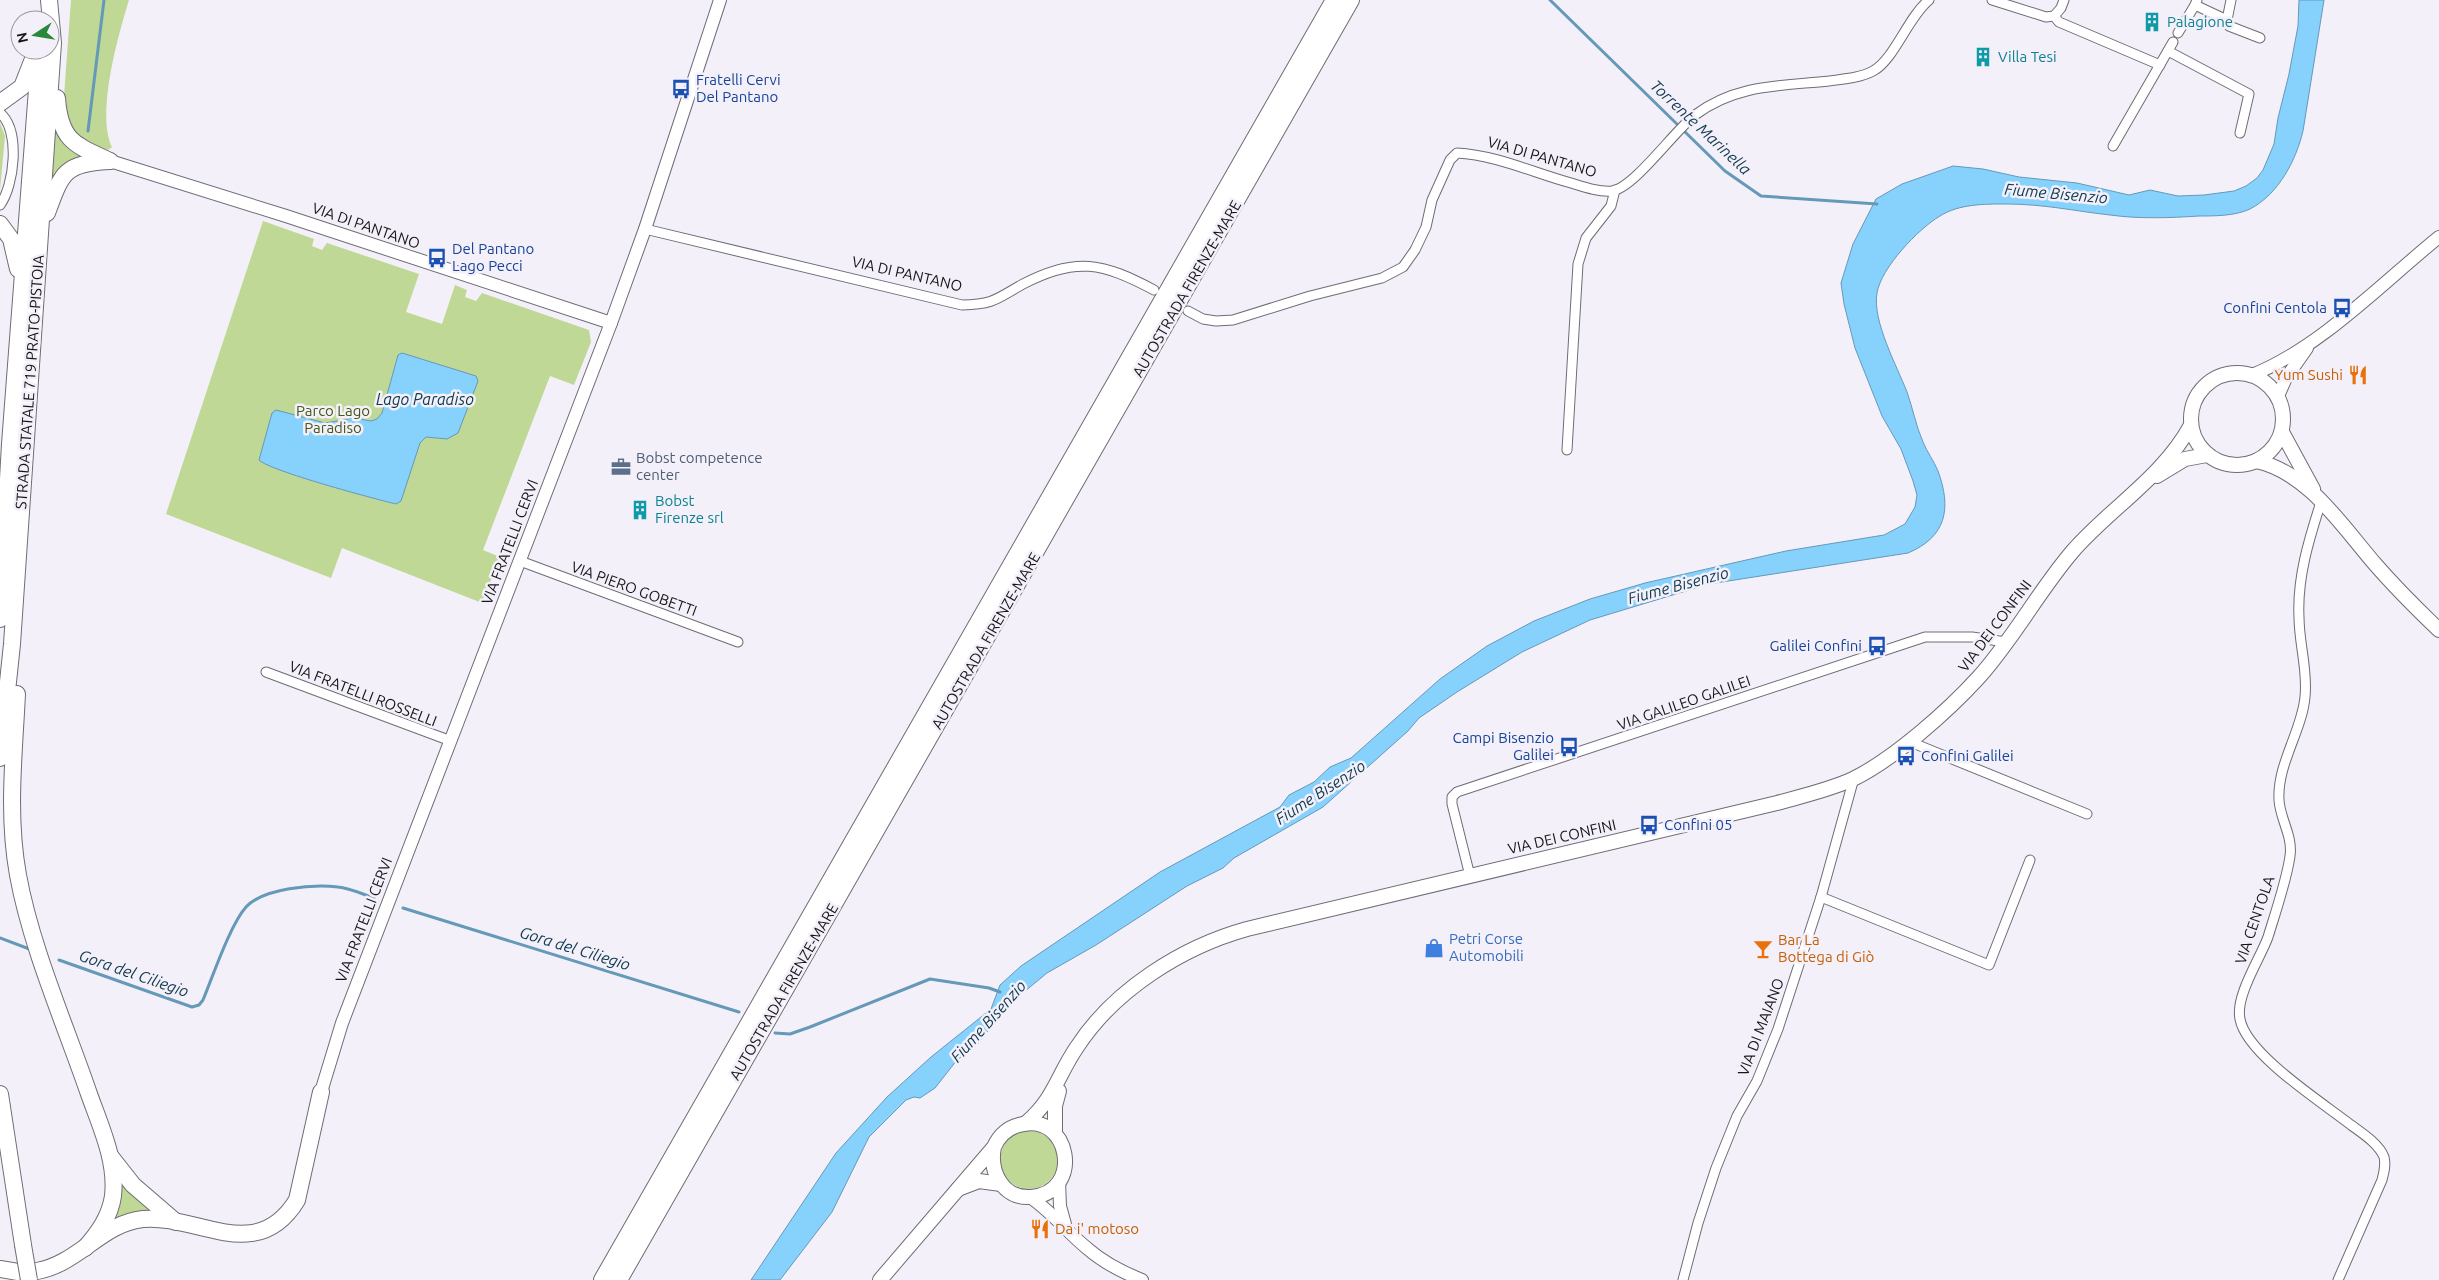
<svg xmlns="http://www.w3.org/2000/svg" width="2439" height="1280" font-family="Ubuntu,sans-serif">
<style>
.green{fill:#bfd895}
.water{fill:#87d1fd;stroke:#6599b8}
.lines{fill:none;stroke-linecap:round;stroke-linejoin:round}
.stream{stroke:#6599b8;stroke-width:3}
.street-casing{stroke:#6f6c74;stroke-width:11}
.secondary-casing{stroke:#6f6c74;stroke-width:14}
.primary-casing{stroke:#6f6c74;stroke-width:16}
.highway-casing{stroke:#6f6c74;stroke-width:18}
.street{stroke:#fff;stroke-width:9}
.secondary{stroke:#fff;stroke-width:12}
.primary{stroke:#fff;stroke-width:14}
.highway{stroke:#fff;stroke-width:16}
.highway-bridge-casing{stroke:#6f6c74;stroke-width:18;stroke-linecap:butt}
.highway-bridge{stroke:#fff;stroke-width:16}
.labels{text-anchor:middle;stroke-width:5;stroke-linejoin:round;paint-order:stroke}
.culture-label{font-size:15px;fill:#0d838f;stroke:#f4f0f9;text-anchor:start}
.transit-label{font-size:15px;fill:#164399;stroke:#f4f0f9;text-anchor:start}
.street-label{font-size:15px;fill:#161518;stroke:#f4f0f9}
.food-label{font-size:15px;fill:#c56008;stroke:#f4f0f9;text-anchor:start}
.park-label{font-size:15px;fill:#45581a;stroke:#f4f0f9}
.service-label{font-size:15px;fill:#4e5e75;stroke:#f4f0f9;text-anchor:start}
.shop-label{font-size:15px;fill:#366cbe;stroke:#f4f0f9;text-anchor:start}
.water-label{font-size:16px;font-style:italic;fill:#0e394e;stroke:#f4f0f9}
</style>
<rect width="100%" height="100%" fill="#f4f0f9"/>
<g class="green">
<path d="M 71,0 L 129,0 C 118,36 96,113 112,147 L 108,150 L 80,141 L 63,110 Z"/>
<path d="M 0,123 L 5,136 L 0,190 Z"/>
<path d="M 55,131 L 57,131 L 85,155 L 54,178 L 52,176 Z"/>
<path d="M 263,221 L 314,239 L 312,246 L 322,250 L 327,243 L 419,274 L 406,312 L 442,324 L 455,285 L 467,290 L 465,297 L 476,301 L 482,293 L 589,330 L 591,342 L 574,385 L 550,376 L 483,550 L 500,557 L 482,603 L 342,548 L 331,578 L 166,514 Z"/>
<circle cx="1029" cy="1160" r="29"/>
<path d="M 119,1179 L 158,1211 L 113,1223 Z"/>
</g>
<g class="water">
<path d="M 2299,0 L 2324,0 L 2303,131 C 2296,160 2279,194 2250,209 C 2235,216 2215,216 2199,216 C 2169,218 2139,219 2110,215 C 2074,211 2044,204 2006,204 C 1984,204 1959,204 1940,216 C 1918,229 1881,268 1877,293 C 1872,321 1897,366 1907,392 C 1913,409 1916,426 1923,442 C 1927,452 1934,461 1938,471 C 1952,509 1946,537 1908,553 L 1709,584 L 1590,620 L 1522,652 L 1457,692 L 1419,718 L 1408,731 L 1323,807 L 1234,858 L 1223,868 L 1187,886 L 1096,945 L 1047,973 L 1007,1006 L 977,1045 L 957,1060 L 935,1088 L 920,1098 L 914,1097 L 906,1100 L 869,1137 L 832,1212 L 780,1280 L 751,1280 L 836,1153 L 887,1097 L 931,1057 L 991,1009 L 1000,985 L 1021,966 L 1160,872 L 1280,807 L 1289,795 L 1314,782 L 1330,767 L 1351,758 L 1440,679 L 1487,646 L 1534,621 L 1590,599 L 1645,583 L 1786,551 L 1884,535 L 1905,524 L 1915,507 L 1917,495 L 1913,481 L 1901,449 L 1882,416 L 1855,348 L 1844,304 L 1841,283 L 1853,244 L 1876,199 L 1902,184 L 1953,166 L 1983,169 L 2019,177 L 2077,183 L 2129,195 L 2150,190 L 2178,196 L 2204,195 L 2234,191 L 2246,186 L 2257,178 L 2263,170 L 2274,144 L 2278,118 L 2289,74 L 2298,26 Z"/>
<path d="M 402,353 L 476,376 L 478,381 L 458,433 L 447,439 L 426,437 L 420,443 L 401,501 L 396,504 C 375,499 270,471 259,460 L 272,413 L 276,410 L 325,423 L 354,418 L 371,421 L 377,419 L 382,413 L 398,355 Z"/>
</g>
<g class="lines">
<g class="stream">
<path d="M 1550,0 L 1725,171 L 1761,196 L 1877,204"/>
<path d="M 88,131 L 104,0"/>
<path d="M 403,908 L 739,1012"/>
<path d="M 0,938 L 32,950"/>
<path d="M 59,960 L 192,1007 L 199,1005 L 203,1000 C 213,976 230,925 246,907 C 263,888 314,884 338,887 C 350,888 362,894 374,898"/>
<path d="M 775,1033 L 790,1034 L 810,1027 L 930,979 L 989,988 L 1000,992"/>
</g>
<defs>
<g id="street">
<path d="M 1992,0 L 2046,17 L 2054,16 L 2061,8 L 2064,0"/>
<path d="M 2197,0 L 2195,5 L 2227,20 L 2231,0"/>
<path d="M 2054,16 L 2059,22 L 2160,65"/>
<path d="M 2227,20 L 2229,26 L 2260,38"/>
<path d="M 2178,33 L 2195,5"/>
<path d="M 2168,51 L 2249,94 L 2240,133"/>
<path d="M 0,113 C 21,131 14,186 0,205"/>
<path d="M 2113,146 L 2173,42"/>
<path d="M 645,229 L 962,305 C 995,304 996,299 1023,284 C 1076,256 1103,263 1154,290"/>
<path d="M 1188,311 L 1203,319 L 1216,321 L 1233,320 L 1310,296 L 1382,278 L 1403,267 L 1415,250 L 1426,227 L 1432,200 L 1450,160 L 1457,153 C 1496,155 1534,173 1571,183 C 1584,187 1598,192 1612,191 C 1634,188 1675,130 1695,115 C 1736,84 1781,86 1829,81 C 1844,79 1860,78 1873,71 C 1894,60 1908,17 1929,0"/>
<path d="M 1567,450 L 1578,264 L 1586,238 L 1611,206 L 1615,190"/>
<path d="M 2321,502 C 2309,539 2297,578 2299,617 C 2299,644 2308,670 2305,697 C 2302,731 2277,764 2279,800 C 2280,819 2293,836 2290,856 C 2287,879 2275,914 2268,937 C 2260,959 2235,996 2240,1019 C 2246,1054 2323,1103 2351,1125 C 2362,1133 2379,1144 2384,1157 C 2386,1165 2384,1172 2382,1180 L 2338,1280"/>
<path d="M 520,561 L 738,642"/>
<path d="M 266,672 L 451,741"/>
<path d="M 1908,741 L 2087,814"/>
<path d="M 1470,876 L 1452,804 L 1452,797 L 1457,792 L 1925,637 L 1972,637 L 2006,642"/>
<path d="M 1821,897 L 1989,965 L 2030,860"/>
<path d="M 1683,1280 L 1698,1223 L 1716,1168 L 1737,1116 L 1757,1081 L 1778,1029 L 1821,897 L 1854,778"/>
</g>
<g id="secondary">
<path d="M 110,161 L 286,216 L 611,323"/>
<path d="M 2252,375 C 2320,348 2382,283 2439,237"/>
<path d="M 2278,396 L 2286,378 L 2307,348"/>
<path d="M 321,1092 L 342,1023 L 611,323 L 645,229 L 720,0"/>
<path d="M 1059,1182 L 1060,1206 L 1065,1224"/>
<path d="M 1030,1197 C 1052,1212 1067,1232 1088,1249 C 1104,1263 1122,1272 1142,1280"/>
</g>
<g id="primary">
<circle cx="2237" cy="419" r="46"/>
<path d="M 2282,432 L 2313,489"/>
<path d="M 2256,461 C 2308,472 2342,526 2375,564 C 2395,587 2417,609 2439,630"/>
<path d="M 2157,476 L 2185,459 L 2207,455"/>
<path d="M 1026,1123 C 1055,1098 1057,1076 1077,1047 C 1114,990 1182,947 1247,929 L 1777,803 C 1802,796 1829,790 1853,779 C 1894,759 1948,711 1979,677 C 2014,638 2038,592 2072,552 C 2109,509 2163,477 2191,425"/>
<path d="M 1055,1133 L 1055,1106 L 1059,1091"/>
<path d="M 958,1189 L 979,1181 L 1001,1184"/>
<path d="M 880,1280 L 994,1147 C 999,1136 1007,1128 1019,1125 C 1070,1110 1085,1193 1031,1197 C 1003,1199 989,1172 994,1147"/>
</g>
<g id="highway">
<path d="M 57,98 C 60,141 75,145 110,161"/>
<path d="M 0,103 L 22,87 L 33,59"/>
<path d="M 47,213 C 62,172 64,164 109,161"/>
<path d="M 0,224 L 11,239 L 18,269"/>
<path d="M 0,619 L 10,444 L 40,50"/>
<path d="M 17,694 C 14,755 7,815 18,875 C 31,947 65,1024 89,1094 C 100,1125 117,1161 113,1196 C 110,1217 98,1233 85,1248"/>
<path d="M 0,758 L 12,644 L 53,43 L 49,0"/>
<path d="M 0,1094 L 23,1245"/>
<path d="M 111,1157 L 133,1185 L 176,1222"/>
<path d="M 0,1269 L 18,1272"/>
<path d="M 37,1271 C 78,1264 102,1223 143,1219 C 197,1214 257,1266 297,1200 L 321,1092"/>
<path d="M 602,1280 L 1334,0"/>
<path d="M 619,1280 L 1351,0"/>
</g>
</defs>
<use href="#street" class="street-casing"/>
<use href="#secondary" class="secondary-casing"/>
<use href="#primary" class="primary-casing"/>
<use href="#highway" class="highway-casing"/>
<use href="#street" class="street"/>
<use href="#secondary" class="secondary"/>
<use href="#primary" class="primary"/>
<use href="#highway" class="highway"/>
<defs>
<path id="highway-bridge" d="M 23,1245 L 29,1280"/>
</defs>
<use href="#highway-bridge" class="highway-bridge-casing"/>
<use href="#highway-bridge" class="highway-bridge"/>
</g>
<defs>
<symbol id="building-bare" viewBox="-9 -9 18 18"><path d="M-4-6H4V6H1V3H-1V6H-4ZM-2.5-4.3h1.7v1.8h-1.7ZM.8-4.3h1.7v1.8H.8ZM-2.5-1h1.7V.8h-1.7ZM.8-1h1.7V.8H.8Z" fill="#0f9aa8" stroke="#f4f0f9" stroke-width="2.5" paint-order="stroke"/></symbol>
<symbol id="bus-bare" viewBox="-9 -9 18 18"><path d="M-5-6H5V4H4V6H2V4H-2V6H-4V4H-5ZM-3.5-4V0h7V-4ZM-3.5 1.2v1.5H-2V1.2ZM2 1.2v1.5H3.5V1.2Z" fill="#1a4fb4" stroke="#f4f0f9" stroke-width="2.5" paint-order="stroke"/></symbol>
<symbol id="restaurant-bare" viewBox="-9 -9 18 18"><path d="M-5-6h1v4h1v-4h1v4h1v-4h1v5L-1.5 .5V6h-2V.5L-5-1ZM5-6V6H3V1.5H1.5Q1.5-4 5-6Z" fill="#e8710a" stroke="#f4f0f9" stroke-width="2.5" paint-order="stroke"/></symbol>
<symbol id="office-bare" viewBox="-9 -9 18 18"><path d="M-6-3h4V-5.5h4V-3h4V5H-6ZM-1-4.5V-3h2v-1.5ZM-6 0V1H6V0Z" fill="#5c6f8a" stroke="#f4f0f9" stroke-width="2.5" paint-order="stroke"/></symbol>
<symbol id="shop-bare" viewBox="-9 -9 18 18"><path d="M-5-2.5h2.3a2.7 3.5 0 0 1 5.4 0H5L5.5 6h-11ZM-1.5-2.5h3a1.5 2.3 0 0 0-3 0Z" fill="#3f7fe0" stroke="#f4f0f9" stroke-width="2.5" paint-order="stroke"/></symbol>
<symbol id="bar-bare" viewBox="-9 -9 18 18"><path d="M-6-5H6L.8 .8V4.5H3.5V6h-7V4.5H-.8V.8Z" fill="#e8710a" stroke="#f4f0f9" stroke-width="2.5" paint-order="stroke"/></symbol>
</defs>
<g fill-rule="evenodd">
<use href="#building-bare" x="2138" y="8" width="28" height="28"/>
<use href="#building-bare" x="1969" y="43" width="28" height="28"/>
<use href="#bus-bare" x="667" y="75" width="28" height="28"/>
<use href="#bus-bare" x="423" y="244" width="28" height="28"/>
<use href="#bus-bare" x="2328" y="294" width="28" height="28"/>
<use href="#restaurant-bare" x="2344" y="361" width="28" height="28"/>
<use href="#office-bare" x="607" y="453" width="28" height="28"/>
<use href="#building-bare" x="626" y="496" width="28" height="28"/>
<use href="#bus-bare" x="1863" y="632" width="28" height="28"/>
<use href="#bus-bare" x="1555" y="733" width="28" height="28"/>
<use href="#bus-bare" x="1892" y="742" width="28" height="28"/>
<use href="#bus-bare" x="1635" y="811" width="28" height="28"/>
<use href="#shop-bare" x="1420" y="934" width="28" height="28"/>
<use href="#bar-bare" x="1749" y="935" width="28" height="28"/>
<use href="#restaurant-bare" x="1026" y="1215" width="28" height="28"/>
</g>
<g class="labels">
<g class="culture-label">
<text x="2167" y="27">Palagione</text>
<text x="1998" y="62">Villa Tesi</text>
<text x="655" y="506">Bobst<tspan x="655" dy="17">Firenze srl</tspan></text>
</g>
<g class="transit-label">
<text x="696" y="85">Fratelli Cervi<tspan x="696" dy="17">Del Pantano</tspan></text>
<text x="452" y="254">Del Pantano<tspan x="452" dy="17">Lago Pecci</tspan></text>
<text x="2327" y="313" text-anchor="end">Confini Centola</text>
<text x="1862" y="651" text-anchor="end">Galilei Confini</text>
<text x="1554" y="743" text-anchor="end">Campi Bisenzio<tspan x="1554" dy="17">Galilei</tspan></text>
<text x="1921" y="761">Confini Galilei</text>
<text x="1664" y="830">Confini 05</text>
</g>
<g class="street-label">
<text transform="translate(1542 157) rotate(16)" y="5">VIA DI PANTANO</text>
<text transform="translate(366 226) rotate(19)" y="5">VIA DI PANTANO</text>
<text transform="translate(907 274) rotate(13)" y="5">VIA DI PANTANO</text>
<text transform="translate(1187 289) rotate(-60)" y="5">AUTOSTRADA FIRENZE-MARE</text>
<text transform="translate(30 382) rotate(-86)" y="5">STRADA STATALE 719 PRATO-PISTOIA</text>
<text transform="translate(510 542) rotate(-69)" y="5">VIA FRATELLI CERVI</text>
<text transform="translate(634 589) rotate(20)" y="5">VIA PIERO GOBETTI</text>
<text transform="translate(1995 626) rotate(-53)" y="5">VIA DEI CONFINI</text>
<text transform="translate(986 641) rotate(-60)" y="5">AUTOSTRADA FIRENZE-MARE</text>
<text transform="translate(363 694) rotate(21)" y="5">VIA FRATELLI ROSSELLI</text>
<text transform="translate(1684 703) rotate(-19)" y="5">VIA GALILEO GALILEI</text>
<text transform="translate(1562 837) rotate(-13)" y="5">VIA DEI CONFINI</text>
<text transform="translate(364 920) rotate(-69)" y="5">VIA FRATELLI CERVI</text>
<text transform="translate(2255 920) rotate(-71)" y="5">VIA CENTOLA</text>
<text transform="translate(784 992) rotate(-60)" y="5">AUTOSTRADA FIRENZE-MARE</text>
<text transform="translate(1761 1027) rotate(-69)" y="5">VIA DI MAIANO</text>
</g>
<g class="food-label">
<text x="2343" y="380" text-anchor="end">Yum Sushi</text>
<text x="1778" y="945">Bar La<tspan x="1778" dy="17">Bottega di Giò</tspan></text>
<text x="1055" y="1234">Da i' motoso</text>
</g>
<g class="park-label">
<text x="333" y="416">Parco Lago<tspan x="333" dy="17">Paradiso</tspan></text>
</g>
<g class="service-label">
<text x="636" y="463">Bobst competence<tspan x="636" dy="17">center</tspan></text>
</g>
<g class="shop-label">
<text x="1449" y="944">Petri Corse<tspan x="1449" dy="17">Automobili</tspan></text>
</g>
<g class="water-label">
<text transform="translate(1701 127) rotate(43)" y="6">Torrente Marinella</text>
<text transform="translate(2056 193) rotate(5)" y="6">Fiume Bisenzio</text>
<text x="425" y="405">Lago Paradiso</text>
<text transform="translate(1678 585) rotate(-15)" y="6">Fiume Bisenzio</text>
<text transform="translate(1320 792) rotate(-33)" y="6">Fiume Bisenzio</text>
<text transform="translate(575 948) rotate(17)" y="6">Gora del Ciliegio</text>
<text transform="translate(134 973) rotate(19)" y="6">Gora del Ciliegio</text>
<text transform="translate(988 1021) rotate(-48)" y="6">Fiume Bisenzio</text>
</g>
</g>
<g transform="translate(35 35) rotate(258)"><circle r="24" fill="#f4f0f9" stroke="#9b989f"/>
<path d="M0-4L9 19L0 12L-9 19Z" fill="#2a883a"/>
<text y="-8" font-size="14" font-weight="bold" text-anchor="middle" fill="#161518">N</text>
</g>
</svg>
